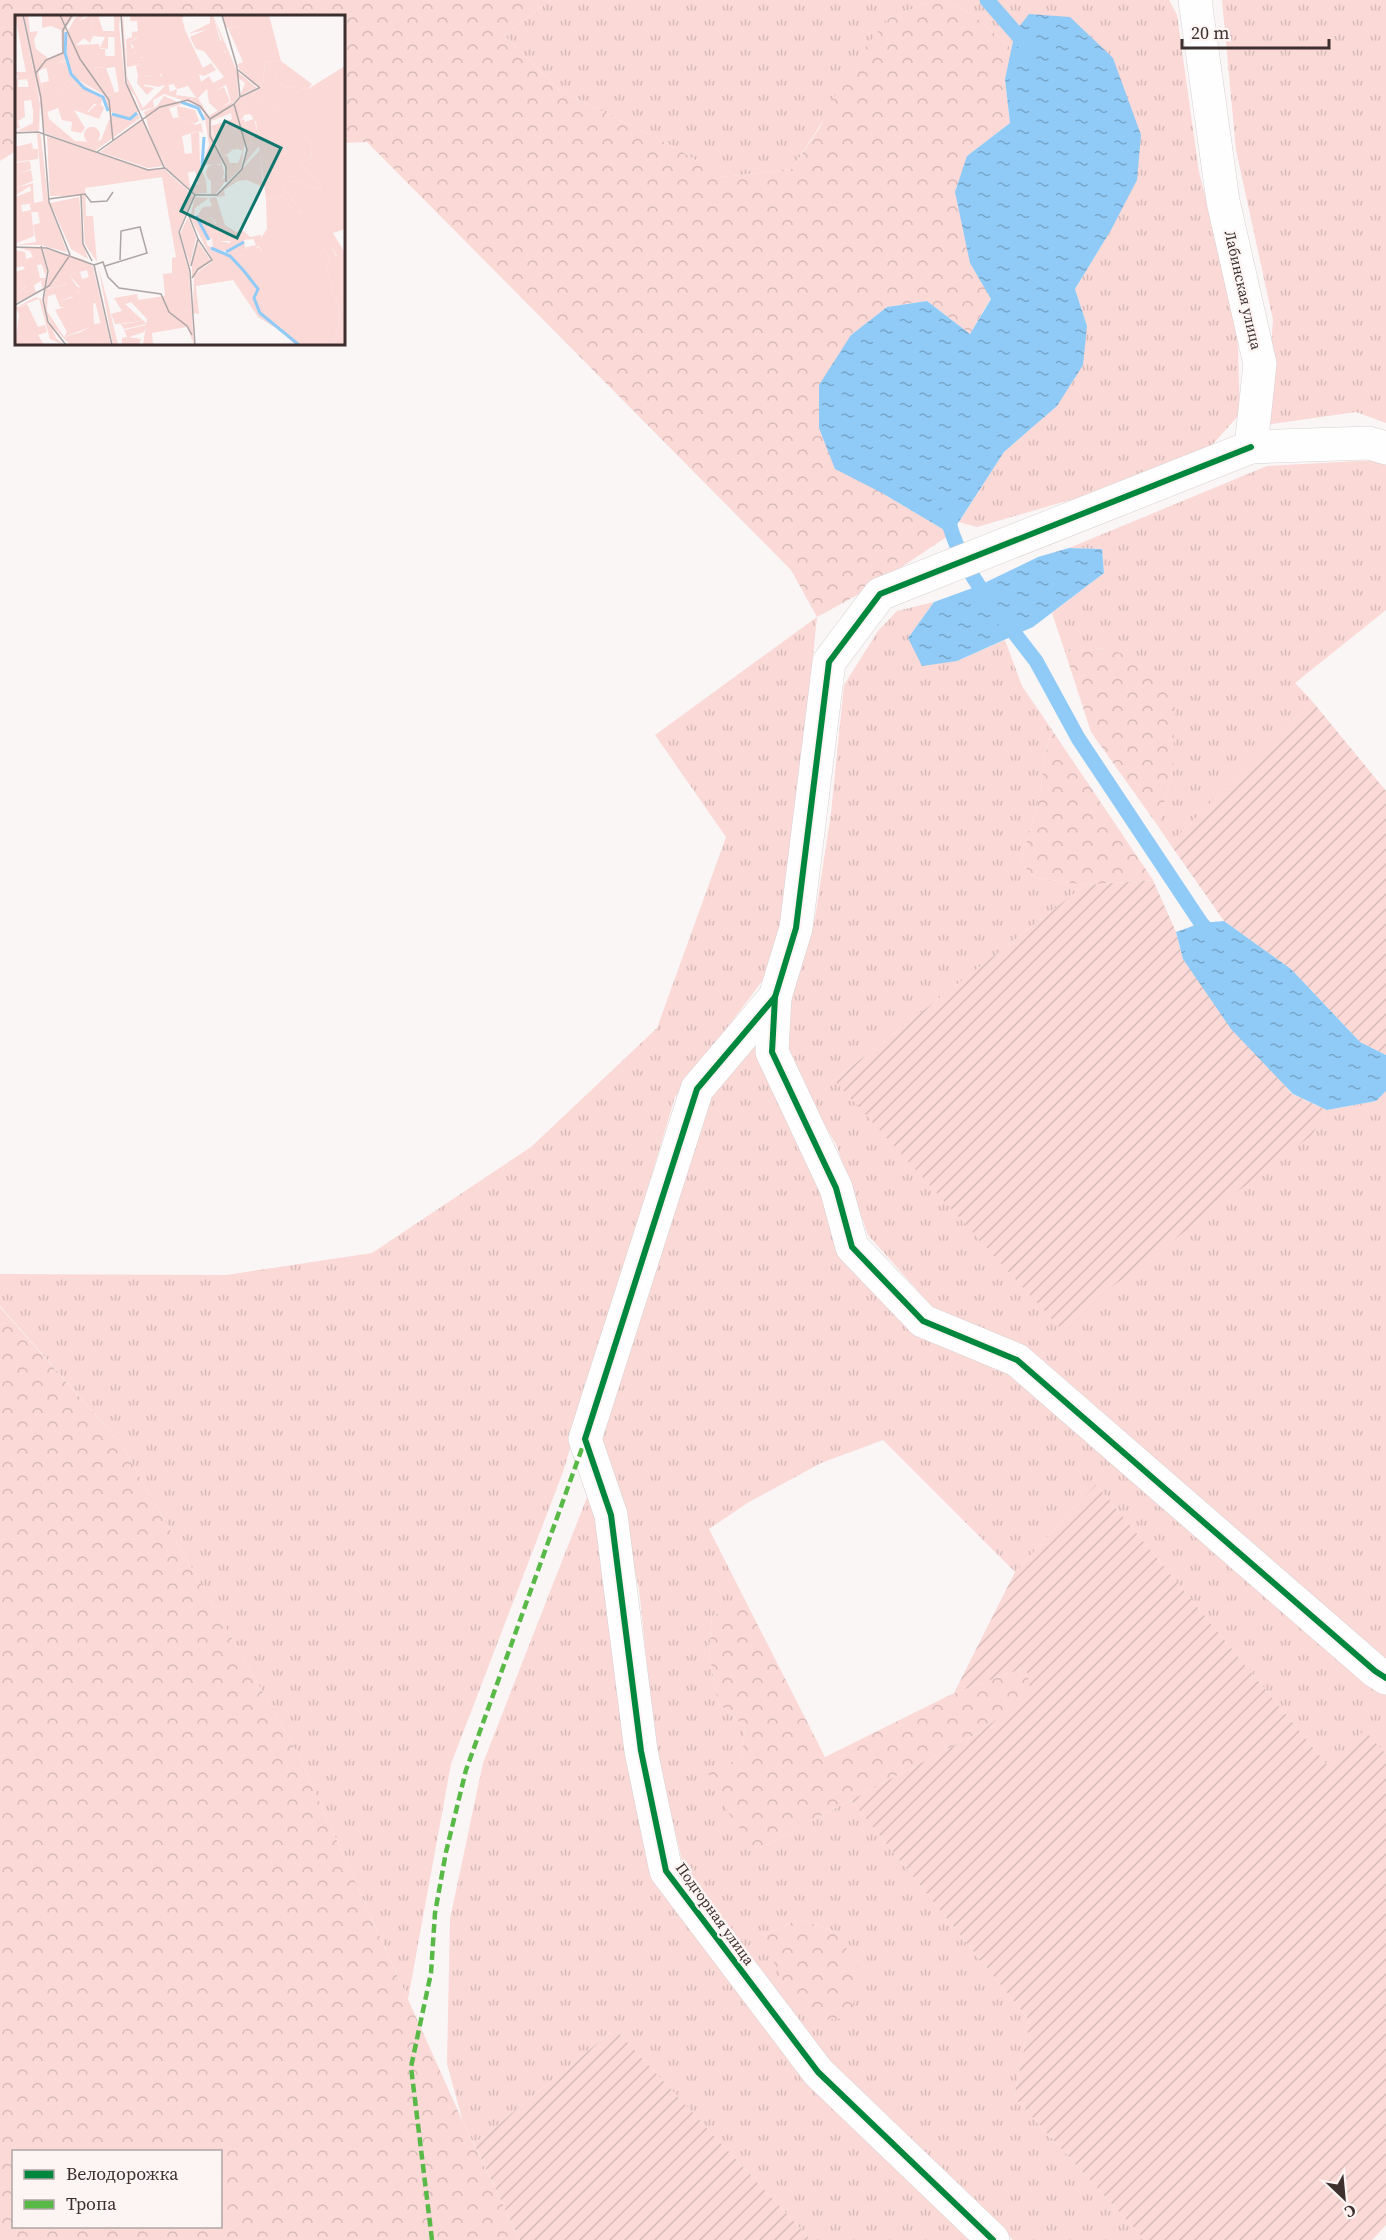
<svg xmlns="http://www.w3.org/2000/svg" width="1386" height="2240" font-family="'Source Serif 4',serif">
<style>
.grass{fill:url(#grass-tufts);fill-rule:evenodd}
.forest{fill:url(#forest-crowns);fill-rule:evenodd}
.garden{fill:url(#garden-furrows)}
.water{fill:url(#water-ripples)}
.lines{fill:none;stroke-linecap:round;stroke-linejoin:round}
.stream{stroke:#90cbf7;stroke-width:15}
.minor-casing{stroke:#dad1d1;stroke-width:34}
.minor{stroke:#fefefe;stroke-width:33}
.quiet{stroke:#58b947;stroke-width:4.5;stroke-dasharray:9 4.5;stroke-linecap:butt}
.cycleway-casing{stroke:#fcf5f4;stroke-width:10}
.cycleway{stroke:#00873e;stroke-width:6}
.labels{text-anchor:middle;stroke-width:5;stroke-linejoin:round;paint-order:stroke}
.street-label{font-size:15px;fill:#3c2f2e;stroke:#fcf5f4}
.inset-river{fill:none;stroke:#90cbf7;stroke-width:3}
.inset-road{fill:none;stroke:#aea6a6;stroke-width:1.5}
.view{fill:#0f766e;fill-opacity:0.15;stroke:#0f766e;stroke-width:3}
.inset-edge{fill:none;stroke:#3c2f2e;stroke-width:3}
</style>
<defs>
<pattern id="grass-tufts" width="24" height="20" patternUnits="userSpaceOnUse" patternTransform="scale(1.5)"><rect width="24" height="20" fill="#fad9d7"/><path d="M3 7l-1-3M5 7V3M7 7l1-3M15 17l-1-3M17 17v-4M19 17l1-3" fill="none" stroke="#d7bbb9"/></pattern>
<pattern id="forest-crowns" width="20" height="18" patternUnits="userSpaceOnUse" patternTransform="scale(1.5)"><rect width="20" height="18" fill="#fad9d7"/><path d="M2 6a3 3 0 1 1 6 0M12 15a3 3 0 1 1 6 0" fill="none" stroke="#d7bbb9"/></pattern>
<pattern id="garden-furrows" width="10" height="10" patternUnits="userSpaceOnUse" patternTransform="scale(1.5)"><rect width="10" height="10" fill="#fad9d7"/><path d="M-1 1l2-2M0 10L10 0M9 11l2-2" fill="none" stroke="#d7bbb9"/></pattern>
<pattern id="water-ripples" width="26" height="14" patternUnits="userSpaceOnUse" patternTransform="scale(1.5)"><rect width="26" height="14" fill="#90cbf7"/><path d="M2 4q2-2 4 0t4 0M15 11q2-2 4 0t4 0" fill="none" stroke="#77a5c8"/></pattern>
</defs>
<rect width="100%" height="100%" fill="#faf6f6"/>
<g class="grass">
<path d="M 551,0 L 934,0 L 889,18 L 792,169 L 723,177 L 674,147 L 559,90 L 504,35 Z"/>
<path d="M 942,0 L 1169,0 L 1177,15 L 1199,172 L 1237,318 L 1240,414 L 1204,454 L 1094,493 L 977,527 L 959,522 L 1004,452 L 1057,406 L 1087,326 L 1075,289 L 1111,230 L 1015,32 L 1012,49 L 972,14 Z"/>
<path d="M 1222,0 L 1386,0 L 1386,423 L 1356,412 L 1265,425 L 1273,320 L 1236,150 Z"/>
<path d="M 1379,460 L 1386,462 L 1386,610 L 1295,683 L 1312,701 L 1170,844 L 1158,826 L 1173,769 L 1106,648 L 1065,652 L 1052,613 L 1104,573 L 1102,549 L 1069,548 L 1267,466 Z"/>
<path d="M 934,602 L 908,638 L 957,661 L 1005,640 L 1022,686 L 1052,730 L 1044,760 L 1040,795 L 1021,863 L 1036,878 L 1085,885 L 834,1080 L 1312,1135 L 1327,1110 L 1376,1101 L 1386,1091 L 1386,1665 L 935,1310 L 868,1235 L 836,1144 L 807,1097 L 785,1050 L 790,990 L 815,918 L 831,813 L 844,685 L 878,631 L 897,611 Z"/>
<path d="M 817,617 L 789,884 L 772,968 L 675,1097 L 563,1472 L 451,1764 L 408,1999 L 298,1754 L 121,1444 L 0,1306 L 0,1274 L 226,1275 L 372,1253 L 531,1147 L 657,1028 L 726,837 L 655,735 Z"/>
<path d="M 759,1024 L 845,1251 L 1023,1375 L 1386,1689 L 1386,1754 L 1364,1731 L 1329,1767 L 1096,1484 L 1015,1572 L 883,1440 L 821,1463 L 749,1502 L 709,1529 L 743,1596 L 712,1617 L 709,1653 L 718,1703 L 745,1727 L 742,1759 L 756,1850 L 851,1800 L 1030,2021 L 1014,2097 L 1145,2240 L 1013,2240 L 827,2064 L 686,1877 L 656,1751 L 639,1589 L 618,1498 L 597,1438 L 704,1093 ZM 799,1919 L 836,1932 L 762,1936 Z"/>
<path d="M 591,1487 L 651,1857 L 982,2240 L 811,2240 L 615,2029 L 474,2144 L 463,2122 L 447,2064 L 450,1919 L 483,1763 Z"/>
</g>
<g class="forest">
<path d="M 0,0 L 551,0 L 504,35 L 559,90 L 674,147 L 723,177 L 792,169 L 820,127 L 849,67 L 889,18 L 934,0 L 942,0 L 972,14 L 1012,49 L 1005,79 L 1010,123 L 967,156 L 970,263 L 991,298 L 970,334 L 927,301 L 887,307 L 851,335 L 882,493 L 951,534 L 870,588 L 817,617 L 791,570 L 367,142 L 344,143 L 344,16 L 16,16 L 16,151 L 0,161 Z"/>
<path d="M 1106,648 L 1149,664 L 1175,696 L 1173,769 L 1158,826 L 1091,732 L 1065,652 Z"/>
<path d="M 1052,730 L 1153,880 L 1085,885 L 1036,878 L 1021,863 L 1040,795 L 1044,760 Z"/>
<path d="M 0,1307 L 121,1444 L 298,1754 L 463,2122 L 520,2240 L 0,2240 ZM 14,2152 L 220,2152 L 220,2226 L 14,2226 Z"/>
<path d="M 743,1596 L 825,1757 L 954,1693 L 1026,1667 L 1032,1693 L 980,1732 L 756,1850 L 731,1817 L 706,1770 L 742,1759 L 745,1727 L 718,1703 L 709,1653 L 712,1617 Z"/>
<path d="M 799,1919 L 836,1932 L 859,1968 L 851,2018 L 820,2020 L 782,1980 L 762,1936 Z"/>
</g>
<g class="garden">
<path d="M 1312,701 L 1386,791 L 1386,1055 L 1360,1042 L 1291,969 L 1224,921 L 1170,844 Z"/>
<path d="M 1153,880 L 1176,932 L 1183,959 L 1292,1094 L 1327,1110 L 1312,1135 L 1059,1327 L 834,1080 L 1085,885 Z"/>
<path d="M 1096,1484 L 1329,1767 L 1364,1730 L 1386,1754 L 1386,2225 L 1372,2240 L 1145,2240 L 1014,2097 L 1030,2021 L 851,1800 L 980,1732 L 1031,1693 L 1026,1667 L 954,1693 L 1015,1572 Z"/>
<path d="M 615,2029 L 811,2240 L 520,2240 L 474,2144 Z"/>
</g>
<g class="water">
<path d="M 1029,14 L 1070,17 L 1113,58 L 1141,135 L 1137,180 L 1111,230 L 1075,289 L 1087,326 L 1083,365 L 1057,406 L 1004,452 L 951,534 L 882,493 L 835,469 L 819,428 L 819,385 L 851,335 L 887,307 L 927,301 L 970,334 L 991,299 L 970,263 L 955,192 L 967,156 L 1010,123 L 1005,79 L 1015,32 Z"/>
<path d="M 1069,548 L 1102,549 L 1104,573 L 1033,627 L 957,661 L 922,666 L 908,638 L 934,602 L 978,586 L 1038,557 Z"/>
<path d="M 1224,921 L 1291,969 L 1360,1042 L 1386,1055 L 1386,1091 L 1376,1101 L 1327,1110 L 1293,1094 L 1231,1029 L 1183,959 L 1176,932 L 1201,923 Z"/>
</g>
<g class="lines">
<g class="stream">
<path d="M 987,0 L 1029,48"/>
<path d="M 947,514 C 953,545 971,576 990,602"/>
<path d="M 1005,621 L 1036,661 L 1078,738 L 1201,923 L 1214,938"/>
</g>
<defs>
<g id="minor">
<path d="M 1195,0 L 1223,201 L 1260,364 L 1251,447 L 1369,443 L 1386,448"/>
<path d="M 775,997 L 772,1052 L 836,1188 L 852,1247 L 923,1321 L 1017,1360 L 1375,1671 L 1386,1678"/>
<path d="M 993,2240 L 818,2072 L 666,1871 L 641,1751 L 611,1515 L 585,1439 L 697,1089 L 775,997 L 796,928 L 829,662 L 880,594 L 1251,447"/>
</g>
</defs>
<use href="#minor" class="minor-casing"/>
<use href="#minor" class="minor"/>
<path class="quiet" d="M 432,2240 L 411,2067 L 431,1973 L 435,1913 L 446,1852 L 466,1770 L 585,1440"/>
<defs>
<g id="cycleway">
<path d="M 775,997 L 772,1052 L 836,1188 L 852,1247 L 923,1321 L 1017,1360 L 1375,1671 L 1386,1678"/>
<path d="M 993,2240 L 818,2072 L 666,1871 L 641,1751 L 611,1515 L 585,1439 L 697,1089 L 775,997 L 796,928 L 829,662 L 880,594 L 1251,447"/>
</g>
</defs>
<use href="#cycleway" class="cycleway-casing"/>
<use href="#cycleway" class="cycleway"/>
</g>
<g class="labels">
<g class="street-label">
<text transform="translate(1243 290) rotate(77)" y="5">Лабинская улица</text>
<text transform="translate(715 1914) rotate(54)" y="5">Подгорная улица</text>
</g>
</g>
<g transform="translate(15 15)">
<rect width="330" height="330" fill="#faf6f6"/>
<path d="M 0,0 L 7,0 L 25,85 L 24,116 L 0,117 L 18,108 L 18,95 ZM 9,0 L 13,0 L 15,17 L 23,16 L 19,25 L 21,34 L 33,43 L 47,37 L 46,15 L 36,11 L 27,13 L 27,0 L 60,0 L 50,14 L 50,45 L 23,56 L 34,104 L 60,126 L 76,127 L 86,125 L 96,100 L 115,105 L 123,99 L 125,103 L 80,136 L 30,118 ZM 62,0 L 70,0 L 64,6 L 76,0 L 78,21 L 75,28 L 69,23 L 61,30 L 84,29 L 85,34 L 90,34 L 91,53 L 79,52 L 85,71 L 93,81 L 104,76 L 100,52 L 99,0 L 105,0 L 104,11 L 110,68 L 114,74 L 112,67 L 106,11 L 108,0 L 112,62 L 128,93 L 153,68 L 155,77 L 162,74 L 161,80 L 183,83 L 194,101 L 216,87 L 209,62 L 189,36 L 181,34 L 175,22 L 197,12 L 202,18 L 203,34 L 211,38 L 198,0 L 222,56 L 242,73 L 232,77 L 225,81 L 230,68 L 222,62 L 224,82 L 208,97 L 232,78 L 243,75 L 244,72 L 240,69 L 248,68 L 250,47 L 262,46 L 260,60 L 267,71 L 293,74 L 330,51 L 330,214 L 318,218 L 330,238 L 322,241 L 313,226 L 306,231 L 315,243 L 311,253 L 325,300 L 318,330 L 280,330 L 272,320 L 243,302 L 218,265 L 181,271 L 184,299 L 178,298 L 179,260 L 198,246 L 175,202 L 180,182 L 194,183 L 180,193 L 179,201 L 186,205 L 196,202 L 202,212 L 195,219 L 202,216 L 205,226 L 217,229 L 209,236 L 198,233 L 197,223 L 191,225 L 192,230 L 215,242 L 235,264 L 212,237 L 218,232 L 226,241 L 247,235 L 244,231 L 237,235 L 228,233 L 241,230 L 238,223 L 246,223 L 252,214 L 251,185 L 269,181 L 277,195 L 287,198 L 268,171 L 277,165 L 305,175 L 307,170 L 285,148 L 297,143 L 295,123 L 281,122 L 260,93 L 233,78 L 224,102 L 226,106 L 229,104 L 237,129 L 245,127 L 244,131 L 227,152 L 232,136 L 230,126 L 226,153 L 212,167 L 212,156 L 205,142 L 211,165 L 201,179 L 196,180 L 196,166 L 210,163 L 205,149 L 187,150 L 194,130 L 189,97 L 179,89 L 149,79 L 138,85 L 139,92 L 126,96 L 120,81 L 115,75 L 124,96 L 115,103 L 94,96 L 89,80 L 60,63 L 52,47 L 51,19 ZM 216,98 L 223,134 L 228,136 L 223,148 L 215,148 L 212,140 L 207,142 L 197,117 L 196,106 ZM 149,81 L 167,89 L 154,93 L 158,103 L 166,102 L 180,110 L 186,108 L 188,118 L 184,116 L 167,121 L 175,172 L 191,166 L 192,178 L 180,179 L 151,153 L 137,125 L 129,97 L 142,91 ZM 128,103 L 148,151 L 133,153 L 85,137 ZM 15,118 L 25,119 L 26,122 L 33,186 L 52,237 L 25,230 L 0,230 L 21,227 L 18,210 L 25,208 L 23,197 L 16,197 L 15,189 L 28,186 L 22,119 ZM 32,121 L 133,155 L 149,154 L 179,181 L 163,217 L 174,256 L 179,330 L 172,312 L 137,318 L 138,330 L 128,330 L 132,304 L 115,286 L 150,281 L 148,259 L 157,258 L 157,243 L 161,242 L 147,162 L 70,173 L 71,201 L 78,201 L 82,247 L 70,229 L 67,181 L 35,181 ZM 245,135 L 248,172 L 232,165 L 223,166 L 209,175 L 210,181 L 201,182 ZM 64,182 L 68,229 L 73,244 L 56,234 L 35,188 ZM 173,202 L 181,223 L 175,250 L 165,219 ZM 183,227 L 196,246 L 177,261 L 177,245 ZM 0,232 L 26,232 L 32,256 L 30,274 L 0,288 L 0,274 L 10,272 L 4,277 L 9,281 L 28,274 L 26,267 L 31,262 L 24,241 L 18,242 L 15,236 ZM 28,233 L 68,244 L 78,252 L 96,330 L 55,330 L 33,307 L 29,285 L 34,257 ZM 72,255 L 88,318 L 69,324 L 66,317 L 49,322 L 32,296 L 33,273 L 51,268 L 63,273 L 54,260 ZM 83,251 L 92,284 L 103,330 L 98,330 ZM 21,282 L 26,284 L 27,287 L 41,323 L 49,330 L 35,324 L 24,284 L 0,293 Z" fill="#fad9d7" fill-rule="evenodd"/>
<path d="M 195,0 L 198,0 L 205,25 L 211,29 L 209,39 L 203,34 L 202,18 L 197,13 L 173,19 L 195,8 ZM 208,0 L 254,0 L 266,46 L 297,69 L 293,74 L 267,71 L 260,60 L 261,46 L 250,47 L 248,68 L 239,69 L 224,54 L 234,61 L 227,11 L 211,13 ZM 122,21 L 115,28 L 120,39 L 123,33 L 126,43 L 134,42 L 139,47 L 112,52 L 111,24 ZM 146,51 L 159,69 L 147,71 L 147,59 L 130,61 L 129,71 L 139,73 L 132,80 L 122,68 L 123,61 ZM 57,62 L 88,82 L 86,89 L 79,89 L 72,97 L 59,92 L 56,87 L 70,80 L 59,67 L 42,79 L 28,79 L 27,72 L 45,72 ZM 233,78 L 260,93 L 281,121 L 295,123 L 297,143 L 285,148 L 307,170 L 305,175 L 277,165 L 268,171 L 287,198 L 277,195 L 269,181 L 251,185 L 241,107 L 235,99 L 229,100 L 226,106 L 224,102 ZM 201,182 L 210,210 L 221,217 L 229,216 L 235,222 L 246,220 L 246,223 L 229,225 L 230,234 L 247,232 L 243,239 L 226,241 L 218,232 L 209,236 L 216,226 L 205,226 L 202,216 L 194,219 L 201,208 L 196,202 L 187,205 L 182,201 L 188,192 L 197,191 L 194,183 ZM 313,225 L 321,241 L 330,238 L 330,330 L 318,330 L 325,300 L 311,253 L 315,243 L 306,231 ZM 75,264 L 83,287 L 62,294 L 60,284 L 44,286 L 58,283 L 51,269 L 32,274 L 50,266 L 66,273 L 62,279 L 76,272 Z" fill="#fad9d7"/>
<path d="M 76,0 L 83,0 L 88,16 L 101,16 L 101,22 L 93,22 L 93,34 L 85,33 L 90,22 L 78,21 ZM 115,0 L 172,0 L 167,3 L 170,15 L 188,53 L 196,48 L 201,55 L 189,61 L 184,59 L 186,67 L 194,61 L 198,68 L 209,62 L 213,69 L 199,76 L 209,72 L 215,86 L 203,96 L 194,88 L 192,74 L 182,84 L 173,71 L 162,74 L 146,52 L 123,61 L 121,51 L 139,46 L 123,41 L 123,34 L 117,42 L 113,39 L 119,32 L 115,28 L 123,22 L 117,24 L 117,17 L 123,16 L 122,6 L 115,6 ZM 227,11 L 241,34 L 234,61 L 224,54 L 223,49 L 228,47 L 213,13 ZM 90,41 L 101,41 L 100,52 L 91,53 L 100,78 L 93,81 L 85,71 L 79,52 L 90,53 ZM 50,46 L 52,51 L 35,55 L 52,51 L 57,62 L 45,72 L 27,72 L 26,68 L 34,66 L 31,51 ZM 0,57 L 12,57 L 13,64 L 3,65 L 3,72 L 14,72 L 16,85 L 9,86 L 10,102 L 3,106 L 5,113 L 0,114 L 0,65 L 3,62 ZM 144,59 L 151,65 L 145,72 L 126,69 L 127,62 ZM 59,67 L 70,80 L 67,86 L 56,87 L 59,92 L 73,97 L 84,87 L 89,93 L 84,104 L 59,95 L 70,113 L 66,118 L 56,116 L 57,107 L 47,105 L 43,93 L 32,97 L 28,79 L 42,79 ZM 162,91 L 180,95 L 184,106 L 179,109 L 163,101 ZM 218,104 L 223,134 L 214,135 L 217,136 L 207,142 L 196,111 ZM 239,104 L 245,127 L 237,129 L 230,107 ZM69 120a8 8 0 1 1 16 0a8 8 0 1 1-16 0ZM 184,116 L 185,150 L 191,166 L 183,169 L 180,156 L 172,158 L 169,139 L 177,138 L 176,119 ZM 17,128 L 18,134 L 23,134 L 23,144 L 0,147 L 0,132 ZM 15,146 L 16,154 L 1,159 L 16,155 L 18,166 L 1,173 L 18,168 L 19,188 L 6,190 L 7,197 L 16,195 L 19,221 L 0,229 L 0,182 L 16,176 L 15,171 L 0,181 L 0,148 ZM191 158a9 9 0 1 1 18 0a9 9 0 1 1-18 0ZM 0,235 L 10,237 L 11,244 L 24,240 L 29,249 L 22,250 L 25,263 L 31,263 L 19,270 L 21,277 L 9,282 L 4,277 L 11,272 L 0,274 L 0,257 L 10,254 L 8,251 L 0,253 ZM 65,257 L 67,264 L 74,262 L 78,280 L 62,280 L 66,273 L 54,260 ZM 53,269 L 59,274 L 59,281 L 44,286 L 61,282 L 62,294 L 78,287 L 79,309 L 87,308 L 89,318 L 69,324 L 66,317 L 75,312 L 49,322 L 52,317 L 40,295 L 49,292 L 45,292 L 40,279 L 31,282 L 32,274 ZM 122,279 L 123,285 L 110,289 L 132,309 L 109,314 L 105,308 L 109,309 L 127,306 L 100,309 L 96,299 L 107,296 L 99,283 ZM 12,289 L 23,312 L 30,310 L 32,317 L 23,320 L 29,330 L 0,330 L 4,299 L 1,293 ZM 132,310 L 129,317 L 114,322 L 126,324 L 124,329 L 107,330 L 107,323 L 112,322 L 109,315 Z" fill="#fad9d7"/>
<path class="inset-river" d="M 51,17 L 50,38 L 56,59 L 69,73 L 88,82 L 93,96M 166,87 L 183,93 L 189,105M 97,99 L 115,104 L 122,98M 187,152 L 189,122M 181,201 L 194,225M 196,233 L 215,241 L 229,256 L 243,274 L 239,283 L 245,298 L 284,330M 211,237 L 229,227"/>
<path class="inset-road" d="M 45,0 L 65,44 L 94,85 L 98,126M 106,0 L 111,68 L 149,152 L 180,180 L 164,217 L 175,256 L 180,330M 223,55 L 245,73M 21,58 L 31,45 L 48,38 L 48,15 L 57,0M 225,82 L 244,73M 195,104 L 195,121 L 211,152 L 211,167M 195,104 L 219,89M 0,118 L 23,117 L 133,155 L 150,153M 82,137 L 145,92 L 173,85 L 185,91 L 195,104M 66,180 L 68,229 L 77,246M 180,180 L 202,180 L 227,154 L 232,135 L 219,89 L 225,82 L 222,52 L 207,0M 34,184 L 70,179 L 76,187 L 92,186 L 98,177M 174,201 L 183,224 L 176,251M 26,231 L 33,256 L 28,285 L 33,307 L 51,330M 0,232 L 32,233 L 79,250M 79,250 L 88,247 L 93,262 L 104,273 L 146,279 L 154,297 L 172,311 L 177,320M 79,250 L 97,330M 90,251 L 132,238 L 125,212 L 106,216 L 105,245M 177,263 L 183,254 L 197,245 L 183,224M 0,290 L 34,271 L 55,240 L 34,187 L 26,83 L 8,0"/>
<path class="view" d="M 210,106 L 266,133 L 222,223 L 166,196 Z"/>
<rect width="330" height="330" class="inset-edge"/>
</g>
<rect x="12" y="2150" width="210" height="78" fill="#fcf5f4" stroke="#afa6a5" stroke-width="1.5"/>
<rect x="24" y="2170" width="30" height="9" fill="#00873e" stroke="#afa6a5" stroke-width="1.5"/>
<text x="66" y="2180" font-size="18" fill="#3c2f2e">Велодорожка</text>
<rect x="24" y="2200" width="30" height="9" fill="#58b947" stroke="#afa6a5" stroke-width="1.5"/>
<text x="66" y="2210" font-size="18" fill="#3c2f2e">Тропа</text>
<g transform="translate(1344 2198) rotate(154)" stroke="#fcf5f4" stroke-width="4.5" paint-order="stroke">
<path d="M0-4.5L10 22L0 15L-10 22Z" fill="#3c2f2e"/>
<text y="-9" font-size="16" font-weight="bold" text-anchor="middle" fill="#3c2f2e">С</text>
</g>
<path d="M1182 39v9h147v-9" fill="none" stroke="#3c2f2e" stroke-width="3"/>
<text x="1191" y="39" font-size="18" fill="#3c2f2e" stroke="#fcf5f4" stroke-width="4.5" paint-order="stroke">20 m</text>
</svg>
